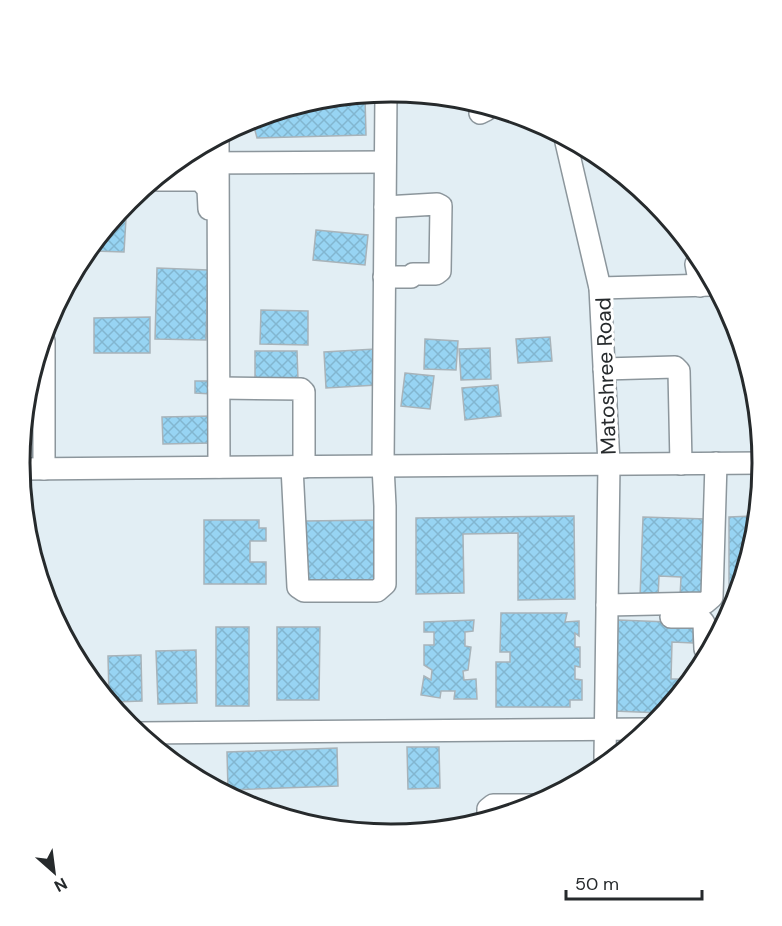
<svg xmlns="http://www.w3.org/2000/svg" width="782" height="926" font-family="'DM Sans',sans-serif">
<style>
.building{fill:url(#building-cross-hatch);stroke:#a8b3b9;stroke-width:1.5}
.lines{fill:none;stroke-linecap:round;stroke-linejoin:round}
.minor-casing{stroke:#8c969c;stroke-width:24}
.minor{stroke:#fff;stroke-width:21}
.labels{text-anchor:middle;stroke-width:6;stroke-linejoin:round;paint-order:stroke}
.street-label{font-size:21px;fill:#262a2c;stroke:#fff}
.rim{fill:none;stroke:#262a2c;stroke-width:3}
</style>
<defs>
<pattern id="building-cross-hatch" width="8" height="8" patternUnits="userSpaceOnUse" patternTransform="scale(1.5)"><rect width="8" height="8" fill="#97d4f3"/><path d="M0 0l8 8M0 8l8-8" fill="none" stroke="#82b6d0"/></pattern>
</defs>
<rect width="100%" height="100%" fill="#e2eef4"/>
<g class="building">
<path d="M 365,97 L 366,135 L 257,138 L 252,119 Z"/>
<path d="M 127,202 L 124,252 L 95,251 Z"/>
<path d="M 316,230 L 368,235 L 365,265 L 313,260 Z"/>
<path d="M 157,268 L 208,270 L 206,340 L 155,339 Z"/>
<path d="M 261,310 L 308,311 L 308,345 L 260,344 Z"/>
<path d="M 150,317 L 150,353 L 94,353 L 94,318 Z"/>
<path d="M 550,337 L 552,361 L 518,363 L 516,339 Z"/>
<path d="M 425,339 L 458,341 L 456,370 L 424,369 Z"/>
<path d="M 490,348 L 491,379 L 461,380 L 459,349 Z"/>
<path d="M 375,349 L 377,385 L 326,388 L 324,352 Z"/>
<path d="M 255,351 L 297,351 L 298,380 L 255,380 Z"/>
<path d="M 405,373 L 434,376 L 430,409 L 401,406 Z"/>
<path d="M 195,381 L 213,381 L 212,394 L 195,393 Z"/>
<path d="M 498,385 L 501,416 L 465,420 L 462,388 Z"/>
<path d="M 752,409 L 760,449 L 751,449 Z"/>
<path d="M 213,416 L 213,443 L 163,444 L 162,417 Z"/>
<path d="M 574,516 L 575,599 L 518,600 L 518,533 L 463,534 L 464,593 L 416,594 L 416,518 Z"/>
<path d="M 752,516 L 737,591 L 729,591 L 729,517 Z"/>
<path d="M 643,517 L 706,519 L 703,598 L 680,597 L 681,577 L 659,576 L 658,598 L 640,597 Z"/>
<path d="M 204,520 L 259,520 L 259,528 L 266,528 L 266,541 L 250,541 L 250,562 L 266,562 L 266,584 L 204,584 Z"/>
<path d="M 376,520 L 376,583 L 306,584 L 305,521 Z"/>
<path d="M 501,613 L 567,613 L 565,622 L 579,621 L 579,636 L 575,633 L 575,647 L 580,647 L 580,667 L 575,666 L 575,679 L 582,680 L 582,700 L 570,700 L 570,707 L 496,707 L 496,662 L 510,662 L 510,652 L 500,652 Z"/>
<path d="M 474,620 L 473,631 L 465,632 L 465,646 L 471,647 L 468,670 L 463,671 L 464,680 L 476,679 L 477,699 L 454,699 L 455,691 L 441,691 L 440,698 L 421,695 L 424,676 L 431,680 L 432,670 L 424,665 L 424,645 L 434,645 L 434,632 L 424,632 L 424,622 Z"/>
<path d="M 618,620 L 694,623 L 693,643 L 672,642 L 671,679 L 685,679 L 662,713 L 614,711 Z"/>
<rect x="216" y="627" width="33" height="79"/>
<path d="M 277,627 L 320,627 L 319,700 L 277,700 Z"/>
<path d="M 196,650 L 197,703 L 158,704 L 156,651 Z"/>
<path d="M 141,655 L 142,701 L 113,702 L 109,697 L 108,656 Z"/>
<path d="M 407,747 L 439,747 L 440,788 L 408,789 Z"/>
<path d="M 337,748 L 338,786 L 228,790 L 227,752 Z"/>
</g>
<g class="lines">
<defs>
<g id="minor">
<path d="M 480,113 L 486,110"/>
<path d="M 218,140 L 219,467"/>
<path d="M 566,142 L 600,288 L 609,464 L 605,758"/>
<path d="M 184,163 L 385,162"/>
<path d="M 158,180 L 200,180 L 208,189 L 209,209"/>
<path d="M 696,264 L 700,286"/>
<path d="M 384,277 L 411,277 L 413,274 L 436,274 L 440,271 L 441,206 L 437,204 L 385,207"/>
<path d="M 600,288 L 711,285"/>
<path d="M 44,341 L 44,469"/>
<path d="M 604,369 L 675,367 L 679,371 L 681,464"/>
<path d="M 219,388 L 301,389 L 304,392 L 304,467"/>
<path d="M 292,467 L 298,587 L 304,591 L 377,591 L 385,584 L 385,506 L 383,466 L 386,93"/>
<path d="M 21,469 L 762,463"/>
<path d="M 607,605 L 705,603 L 712,597 L 716,463"/>
<path d="M 671,617 L 699,617 L 704,623 L 705,649"/>
<path d="M 140,733 L 649,729"/>
<path d="M 488,815 L 488,809 L 493,805 L 534,805"/>
</g>
</defs>
<use href="#minor" class="minor-casing"/>
<use href="#minor" class="minor"/>
</g>
<g class="labels">
<g class="street-label">
<text transform="translate(606 376) rotate(-92)" y="7">Matoshree Road</text>
</g>
</g>
<path d="M0 0H782V926H0ZM30 463a361 361 0 1 1 722 0a361 361 0 1 1-722 0Z" fill="#fff" fill-rule="evenodd"/>
<path class="rim" d="M30 463a361 361 0 1 1 722 0a361 361 0 1 1-722 0Z"/>
<g transform="translate(54 872) rotate(152)" stroke="#ffffff" stroke-width="4.5" paint-order="stroke">
<path d="M0-4.5L10 22L0 15L-10 22Z" fill="#262a2c"/>
<text y="-9" font-size="16" font-weight="bold" text-anchor="middle" fill="#262a2c">N</text>
</g>
<path d="M566 890v9h136v-9" fill="none" stroke="#262a2c" stroke-width="3"/>
<text x="575" y="890" font-size="18" fill="#262a2c" stroke="#ffffff" stroke-width="4.5" paint-order="stroke">50 m</text>
</svg>
